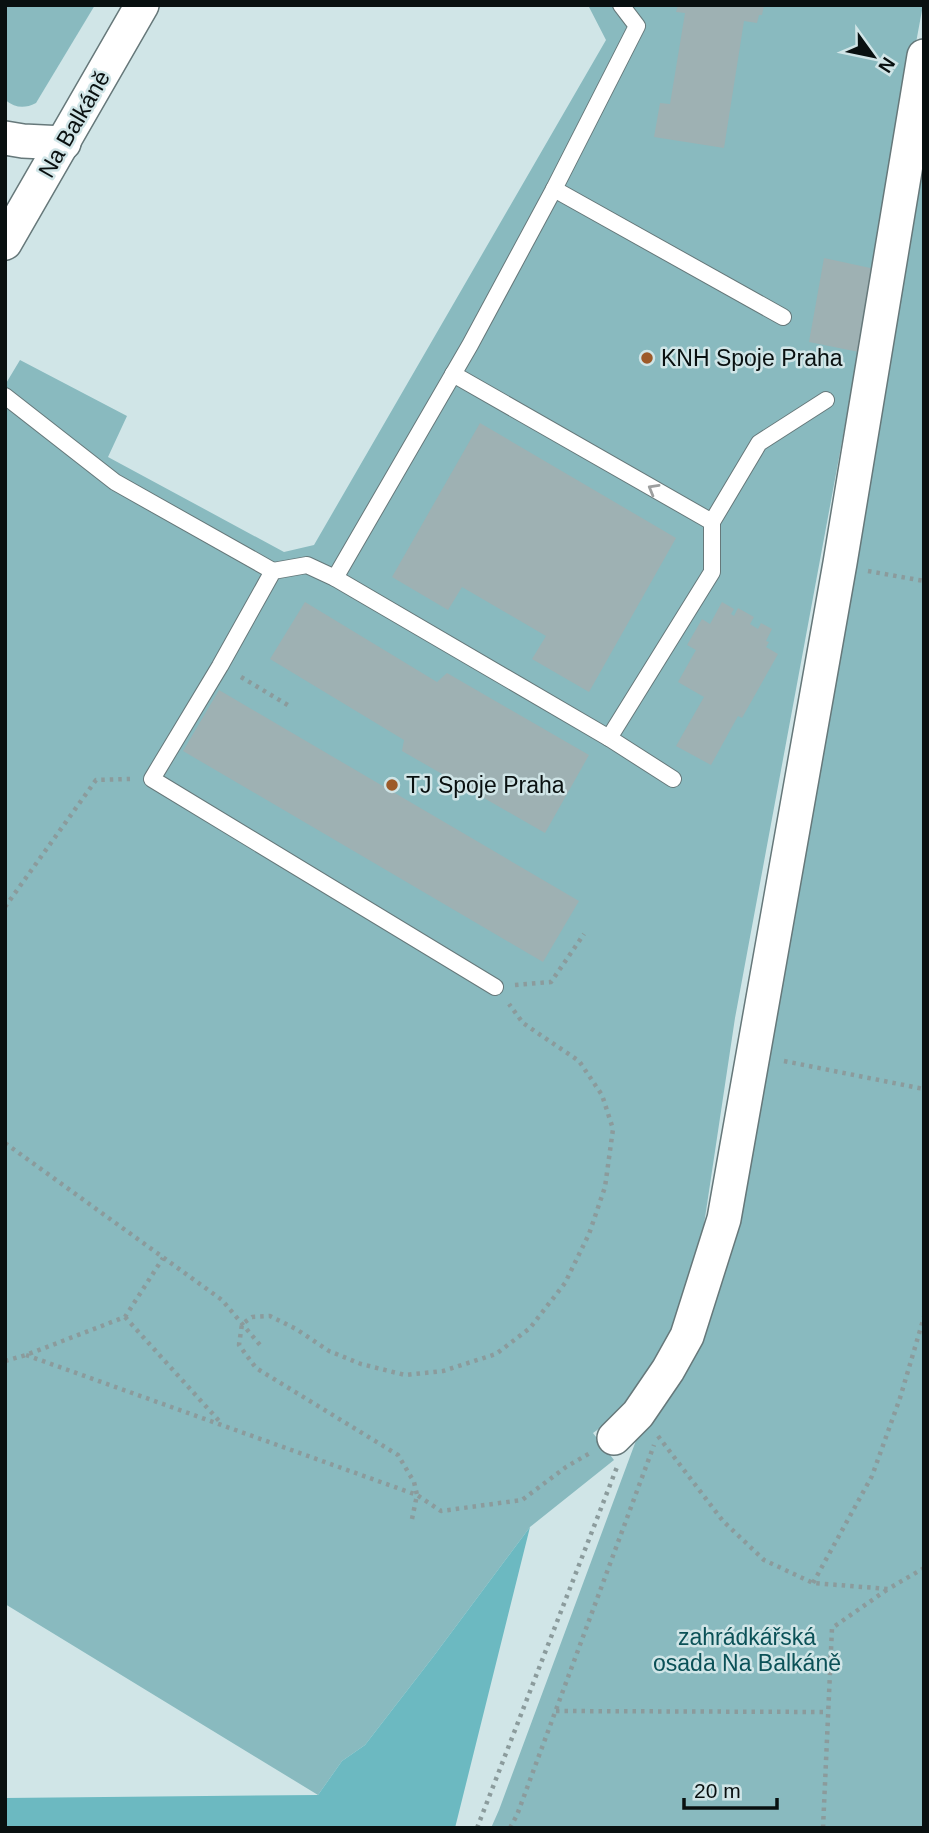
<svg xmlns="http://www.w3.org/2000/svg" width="929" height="1833" font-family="Arial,sans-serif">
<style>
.green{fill:#89babf}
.forest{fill:#6cb9c1}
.building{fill:#9eb1b3}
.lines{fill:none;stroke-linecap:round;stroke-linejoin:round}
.service-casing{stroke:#66787a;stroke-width:18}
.minor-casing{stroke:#66787a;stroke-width:36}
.path{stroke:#8b9b9c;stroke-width:4.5;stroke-dasharray:3.5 5;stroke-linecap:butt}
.service{stroke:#fff;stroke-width:16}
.minor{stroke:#fff;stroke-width:33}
.oneway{stroke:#9d9f9f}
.poi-dot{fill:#9d5a29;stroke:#d0e5e7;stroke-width:2.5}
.labels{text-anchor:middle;stroke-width:5;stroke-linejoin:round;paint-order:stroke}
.street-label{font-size:23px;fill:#091010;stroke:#d0e5e7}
.poi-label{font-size:23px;fill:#091010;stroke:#d0e5e7;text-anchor:start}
.park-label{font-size:23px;fill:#0b5157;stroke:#d0e5e7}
</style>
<rect width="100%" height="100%" fill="#d0e5e7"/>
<g class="green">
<path d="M 5,5 L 95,5 L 36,103 C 24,109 16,108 5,100 Z"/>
<path d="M 586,5 L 923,5 L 735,1018 L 694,1291 L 672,1340 L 611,1420 L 593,1433 L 614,1460 L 530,1527 L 433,1657 L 365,1745 L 342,1761 L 318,1795 L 5,1604 L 5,385 L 20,360 L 127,416 L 108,457 L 284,552 L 314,545 L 606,40 L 589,7 Z"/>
<path d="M 924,154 L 924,1828 L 491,1828 L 499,1810 L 641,1427 L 698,1341 Z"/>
</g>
<path class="forest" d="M 530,1527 L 455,1828 L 5,1828 L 5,1798 L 318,1795 L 342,1761 L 365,1745 L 433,1657 Z"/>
<g class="building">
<path d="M 678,5 L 764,5 L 762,15 L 759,15 L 757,23 L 744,21 L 724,148 L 654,137 L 660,103 L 670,104 L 685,13 L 676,12 Z"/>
<path d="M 824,258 L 875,269 L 859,352 L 809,342 Z"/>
<path d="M 480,423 L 676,538 L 589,692 L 532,659 L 546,636 L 462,587 L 448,610 L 392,577 Z"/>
<path d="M 305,602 L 437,682 L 447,673 L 589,755 L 545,833 L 402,751 L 404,740 L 270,659 Z"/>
<path d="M 722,602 L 734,609 L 731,614 L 734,616 L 738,608 L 754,617 L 750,624 L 758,629 L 761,623 L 772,629 L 766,641 L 769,642 L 766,647 L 778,654 L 742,718 L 738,716 L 711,765 L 676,746 L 704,697 L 678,682 L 696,650 L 687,645 L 702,619 L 710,624 Z"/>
<path d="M 219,690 L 579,901 L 543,962 L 183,751 Z"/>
</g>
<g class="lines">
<defs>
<g id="service">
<path d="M 554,189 L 783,317"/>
<path d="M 453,374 L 712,522"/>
<path d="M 5,396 L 115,482 L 273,571"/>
<path d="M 335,578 L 470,345 L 554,189 L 637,26 L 621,5"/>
<path d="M 609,738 L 712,572 L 712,522 L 759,443 L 826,400"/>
<path d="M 495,987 L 152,779 L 220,666 L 273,571 L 307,565 L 335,578 L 609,738 L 673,779"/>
</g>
<g id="minor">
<path d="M 5,138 L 23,141 L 64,143"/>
<path d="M 5,243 L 142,5"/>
<path d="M 614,1438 L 638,1414 L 668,1370 L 687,1336 L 724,1219 L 840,563 L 924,56"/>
</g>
</defs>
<use href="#service" class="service-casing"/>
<use href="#minor" class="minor-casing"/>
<g class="path">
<path d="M 868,571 L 924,581"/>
<path d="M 241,677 L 291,707"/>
<path d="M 5,907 L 96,780 L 130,779"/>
<path d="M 515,985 L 551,982 L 584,934"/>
<path d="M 784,1061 L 924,1089"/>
<path d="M 5,1143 L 222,1300 L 260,1345"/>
<path d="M 125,1317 L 221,1423"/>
<path d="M 26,1355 L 417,1495 L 441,1511 L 522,1500 L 566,1467 L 590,1453"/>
<path d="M 5,1361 L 26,1355 L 125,1317 L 163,1258"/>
<path d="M 658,1436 L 723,1521 L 764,1560 L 813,1583 L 888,1589 L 924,1568"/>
<path d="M 412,1519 L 417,1495 L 414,1482 L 398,1455 L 256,1368 L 239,1345 L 242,1324 L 252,1317 L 270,1316 L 296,1329 L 329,1351 L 361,1364 L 405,1375 L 443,1371 L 496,1354 L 530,1328 L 565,1283 L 589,1234 L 605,1187 L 613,1129 L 602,1095 L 579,1061 L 523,1023 L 509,1004"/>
<path d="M 813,1583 L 872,1476 L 900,1398 L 924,1317"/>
<path d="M 556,1711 L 828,1712"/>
<path d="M 477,1828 L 617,1467"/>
<path d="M 510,1828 L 517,1815 L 654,1445"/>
<path d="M 823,1828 L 832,1628 L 888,1589"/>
</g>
<use href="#service" class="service"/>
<use href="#minor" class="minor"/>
</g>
<defs><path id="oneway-chevron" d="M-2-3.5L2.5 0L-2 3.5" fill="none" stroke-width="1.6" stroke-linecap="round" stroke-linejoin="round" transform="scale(1.75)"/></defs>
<use class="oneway" href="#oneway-chevron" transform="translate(653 489) rotate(-150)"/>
<g class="poi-dot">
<circle cx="647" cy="358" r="7"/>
<circle cx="392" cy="785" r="7"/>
</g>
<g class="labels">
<g class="street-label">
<text transform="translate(74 124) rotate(-60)" y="8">Na Balkáně</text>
</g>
<g class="poi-label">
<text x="661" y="366">KNH Spoje Praha</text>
<text x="406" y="793">TJ Spoje Praha</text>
</g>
<g class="park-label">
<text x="747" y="1645">zahrádkářská<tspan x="747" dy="26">osada Na Balkáně</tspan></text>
</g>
</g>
<rect width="929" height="1833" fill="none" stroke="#091010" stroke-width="14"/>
<g transform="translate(873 56) rotate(123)" stroke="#d0e5e7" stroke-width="5" paint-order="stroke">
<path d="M0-5L12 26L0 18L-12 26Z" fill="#091010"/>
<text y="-10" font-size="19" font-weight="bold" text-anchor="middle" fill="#091010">N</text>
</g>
<path d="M684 1798v10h93v-10" fill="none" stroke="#091010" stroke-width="3.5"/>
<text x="694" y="1798" font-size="21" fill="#091010" stroke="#d0e5e7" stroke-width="5" paint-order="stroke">20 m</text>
</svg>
